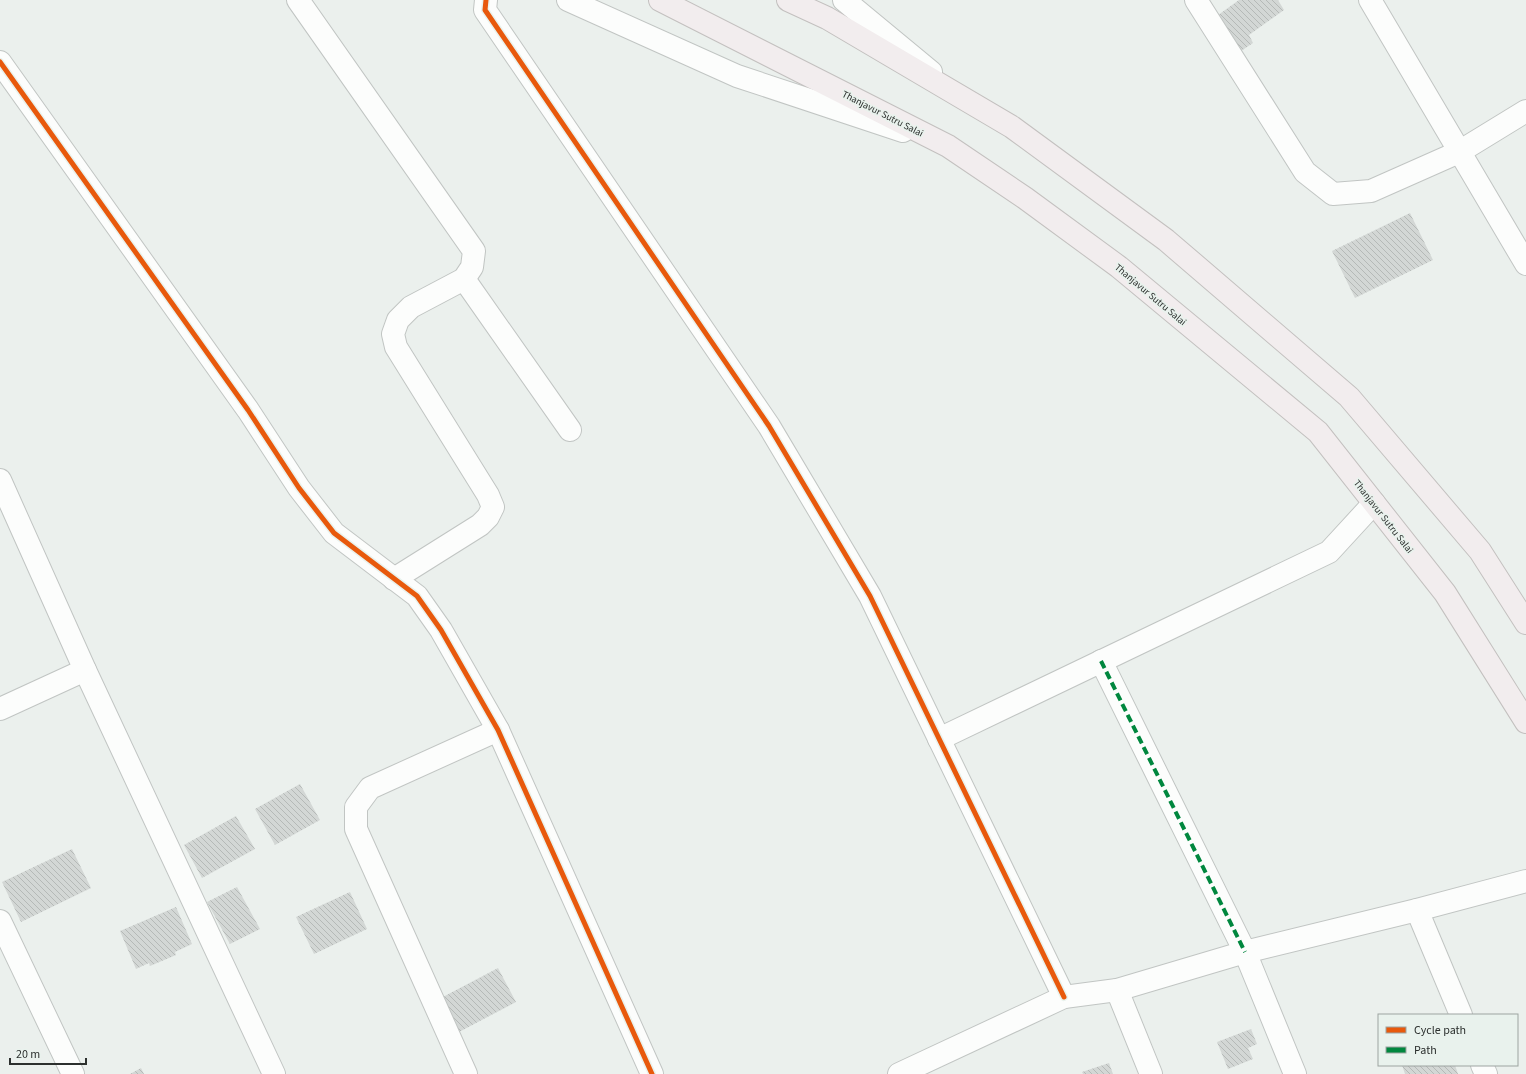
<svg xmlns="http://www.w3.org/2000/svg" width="1526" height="1074" font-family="'Source Sans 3',sans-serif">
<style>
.building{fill:url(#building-back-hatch)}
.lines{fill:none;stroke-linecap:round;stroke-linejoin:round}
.minor-casing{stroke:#c1c5c3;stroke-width:24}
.highway-casing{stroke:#c3c0bf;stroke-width:24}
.minor{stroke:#fcfdfc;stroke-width:22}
.highway{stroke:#f2edee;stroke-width:22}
.quiet{stroke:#00873e;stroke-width:4;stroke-dasharray:8 4;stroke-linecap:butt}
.cycleway-casing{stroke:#e9f2ed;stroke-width:8}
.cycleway{stroke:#e8590c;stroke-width:5}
.labels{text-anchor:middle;stroke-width:3.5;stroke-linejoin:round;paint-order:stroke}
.street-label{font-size:10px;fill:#2c302e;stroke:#e9f2ed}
</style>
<defs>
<pattern id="building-back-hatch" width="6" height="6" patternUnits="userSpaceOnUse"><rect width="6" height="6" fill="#d3d7d5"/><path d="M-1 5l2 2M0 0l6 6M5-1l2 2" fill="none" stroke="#b5b9b7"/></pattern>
</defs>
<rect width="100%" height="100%" fill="#ebf0ed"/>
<g class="building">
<path d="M 1239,0 L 1278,0 L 1284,10 L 1249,35 L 1253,43 L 1238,53 L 1214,18 Z"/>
<path d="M 1410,213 L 1433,260 L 1355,298 L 1332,251 Z"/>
<path d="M 300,784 L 320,820 L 275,845 L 255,809 Z"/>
<path d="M 236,816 L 255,849 L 202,878 L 184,845 Z"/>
<path d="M 72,849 L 91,888 L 21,922 L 2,882 Z"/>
<path d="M 237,887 L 260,929 L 230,944 L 207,902 Z"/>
<path d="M 350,892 L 367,929 L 314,954 L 296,917 Z"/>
<path d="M 176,907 L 192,944 L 175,952 L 176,955 L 150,966 L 149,963 L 136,969 L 120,931 Z"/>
<path d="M 498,968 L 516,1002 L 459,1032 L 441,998 Z"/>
<path d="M 1251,1029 L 1257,1044 L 1248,1048 L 1253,1059 L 1228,1069 L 1217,1042 Z"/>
<path d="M 1109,1063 L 1113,1074 L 1083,1074 L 1082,1072 Z"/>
<path d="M 1402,1065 L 1455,1065 L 1458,1074 L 1405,1074 Z"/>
<path d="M 141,1068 L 144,1074 L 130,1074 Z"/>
</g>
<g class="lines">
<defs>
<g id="minor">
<path d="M 298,0 L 474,251 L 472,267 L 464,279 L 411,307 L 398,320 L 393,334 L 396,347 L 488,495 L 493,507 L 488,517 L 480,525 L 394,579"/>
<path d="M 486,0 L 485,10 L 769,426 L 870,596 L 1064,997"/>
<path d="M 568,0 L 737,76 L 903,131"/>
<path d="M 844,0 L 931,72"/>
<path d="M 1196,0 L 1305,172 L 1333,194 L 1371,191 L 1459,152 L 1526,111"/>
<path d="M 1370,0 L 1526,264"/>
<path d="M 0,62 L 248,410 L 299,488 L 334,533 L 417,596 L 441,630 L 498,730 L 652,1074"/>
<path d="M 464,279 L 570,430"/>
<path d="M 0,480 L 85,670 L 274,1074"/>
<path d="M 1101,661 L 1245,952 L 1295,1074"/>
<path d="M 0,709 L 85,670"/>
<path d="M 939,739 L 1329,552 L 1374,503"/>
<path d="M 1417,910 L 1461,1015"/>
<path d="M 0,921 L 73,1074"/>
<path d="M 1117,990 L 1151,1074"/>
<path d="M 1482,1065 L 1486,1074"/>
<path d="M 466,1074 L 356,829 L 356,807 L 370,788 L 498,730"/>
<path d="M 899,1074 L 1064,997 L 1117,990 L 1245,952 L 1417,910 L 1526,881"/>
</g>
<g id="highway">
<path d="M 660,0 L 948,146 L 1025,198 L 1119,267 L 1318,432 L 1445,593 L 1526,722"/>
<path d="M 788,0 L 827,18 L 1012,127 L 1166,240 L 1349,397 L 1480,551 L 1526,623"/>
</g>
</defs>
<use href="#minor" class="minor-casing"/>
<use href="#highway" class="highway-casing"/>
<use href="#minor" class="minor"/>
<use href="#highway" class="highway"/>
<path class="quiet" d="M 1101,661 L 1245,952"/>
<defs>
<g id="cycleway">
<path d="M 486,0 L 485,10 L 769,426 L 870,596 L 1064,997"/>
<path d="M 0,62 L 248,410 L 299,488 L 334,533 L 417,596 L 441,630 L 498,730 L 652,1074"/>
</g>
</defs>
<use href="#cycleway" class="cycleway-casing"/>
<use href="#cycleway" class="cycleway"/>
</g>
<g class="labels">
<g class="street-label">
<text transform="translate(883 113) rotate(27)" y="4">Thanjavur Sutru Salai</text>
<text transform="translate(1151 294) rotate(40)" y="4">Thanjavur Sutru Salai</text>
<text transform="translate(1384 516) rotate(52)" y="4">Thanjavur Sutru Salai</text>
</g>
</g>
<rect x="1378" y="1014" width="140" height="52" fill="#e9f2ed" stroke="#9da4a1"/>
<rect x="1386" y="1027" width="20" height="6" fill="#e8590c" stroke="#9da4a1"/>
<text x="1414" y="1034" font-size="12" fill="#2c302e">Cycle path</text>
<rect x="1386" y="1047" width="20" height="6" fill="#00873e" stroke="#9da4a1"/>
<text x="1414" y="1054" font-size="12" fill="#2c302e">Path</text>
<path d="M10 1058v6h76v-6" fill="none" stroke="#2c302e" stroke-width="2"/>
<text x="16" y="1058" font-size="12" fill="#2c302e" stroke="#e9f2ed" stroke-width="3" paint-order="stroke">20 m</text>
</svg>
